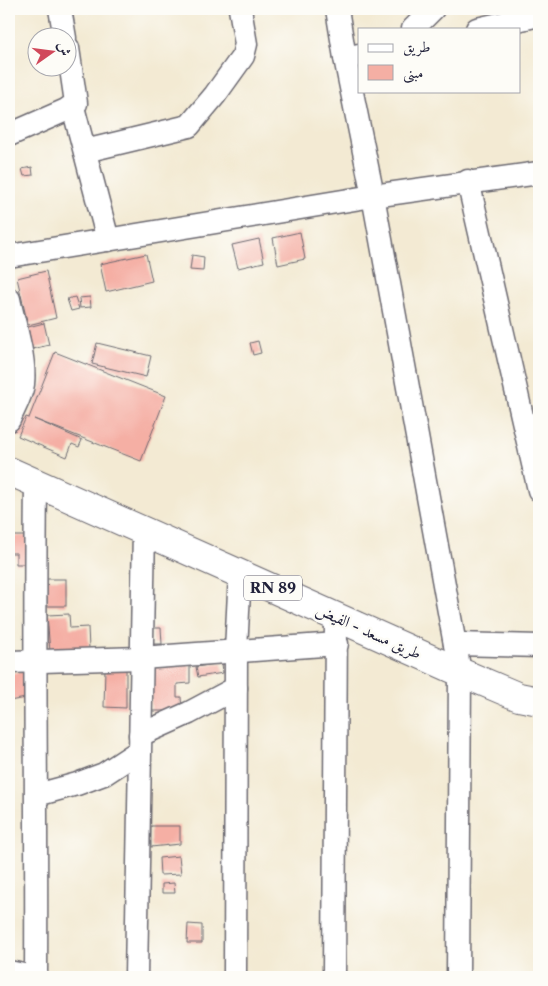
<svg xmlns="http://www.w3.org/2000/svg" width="548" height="986" font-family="'Libre Caslon Text',Amiri,serif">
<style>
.building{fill:#f5afa4}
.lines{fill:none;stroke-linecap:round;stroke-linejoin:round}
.minor-casing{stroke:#6b6870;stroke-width:25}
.major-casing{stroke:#6b6870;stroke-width:30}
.minor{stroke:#fff;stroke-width:22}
.major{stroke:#fff;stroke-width:28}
.labels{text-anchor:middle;stroke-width:5;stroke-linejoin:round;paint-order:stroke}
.shield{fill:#fdfcf7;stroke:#646373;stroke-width:1}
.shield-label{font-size:15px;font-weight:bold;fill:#22223b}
.street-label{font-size:16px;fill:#22223b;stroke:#fdfcf7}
</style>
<rect width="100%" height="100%" fill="#fdfcf7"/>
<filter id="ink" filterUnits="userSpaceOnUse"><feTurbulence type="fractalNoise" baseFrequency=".02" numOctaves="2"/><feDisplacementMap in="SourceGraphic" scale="10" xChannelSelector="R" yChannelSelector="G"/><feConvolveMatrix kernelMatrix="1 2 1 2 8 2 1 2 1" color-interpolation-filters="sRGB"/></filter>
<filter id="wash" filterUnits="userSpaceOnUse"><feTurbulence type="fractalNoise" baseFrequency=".0096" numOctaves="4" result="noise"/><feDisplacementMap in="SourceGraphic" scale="20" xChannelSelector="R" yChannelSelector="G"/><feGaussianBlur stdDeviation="1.12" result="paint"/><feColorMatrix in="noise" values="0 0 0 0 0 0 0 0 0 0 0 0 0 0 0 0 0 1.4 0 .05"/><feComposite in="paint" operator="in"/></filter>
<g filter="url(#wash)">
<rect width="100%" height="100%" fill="#f3ead3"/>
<g id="blocks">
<g class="building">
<path d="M 32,167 L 33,175 L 24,176 L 22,169 Z"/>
<path d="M 300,232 L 305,259 L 278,265 L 273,238 Z"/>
<path d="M 259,239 L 264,262 L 238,268 L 232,245 Z"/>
<path d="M 146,254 L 152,281 L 106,292 L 100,264 Z"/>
<path d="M 192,255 L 204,257 L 203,271 L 190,270 Z"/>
<path d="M 46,271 L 56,318 L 28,325 L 17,278 Z"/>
<path d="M 75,297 L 79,309 L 71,311 L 67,299 Z"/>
<path d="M 90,297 L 91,307 L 80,308 L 79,298 Z"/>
<path d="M 44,323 L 49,345 L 32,349 L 28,327 Z"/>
<path d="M 258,341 L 261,353 L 253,355 L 250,343 Z"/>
<path d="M 97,343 L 151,356 L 146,377 L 92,364 Z"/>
<path d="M 55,352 L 166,396 L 141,461 L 34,419 L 82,440 L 79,447 L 72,444 L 67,457 L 18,436 L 26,417 L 29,418 Z"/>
<path d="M 9,536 L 27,536 L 27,564 L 16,564 L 16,553 L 9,553 Z"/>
<rect x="47" y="579" width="19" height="27"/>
<path d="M 69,614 L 70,628 L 88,627 L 89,649 L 50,652 L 47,615 Z"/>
<path d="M 153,628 L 161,628 L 162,644 L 153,644 Z"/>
<path d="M 222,663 L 223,673 L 198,677 L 196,667 Z"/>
<path d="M 190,665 L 190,683 L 177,684 L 177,697 L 181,697 L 182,711 L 151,711 L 151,666 Z"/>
<path d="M 105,668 L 126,668 L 126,708 L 104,707 Z"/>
<path d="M 27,670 L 32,697 L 9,701 L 9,674 Z"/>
<path d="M 151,826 L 180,826 L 180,844 L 151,847 Z"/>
<path d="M 179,856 L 181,874 L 160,875 L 159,858 Z"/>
<path d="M 174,883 L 175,893 L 162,893 L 162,884 Z"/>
<path d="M 188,924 L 202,925 L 202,943 L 187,943 Z"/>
</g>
</g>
</g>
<g filter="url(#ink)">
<use href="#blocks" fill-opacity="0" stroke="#6b6870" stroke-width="1"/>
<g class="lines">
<defs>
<g id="minor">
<path d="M 60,9 L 65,38"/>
<path d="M 337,9 L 345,58"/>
<path d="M 413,29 L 433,9"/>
<path d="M 477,29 L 539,15"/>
<path d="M 359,55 L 345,58 L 373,196 L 460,672 L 458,977"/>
<path d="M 73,107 L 108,240"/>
<path d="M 9,135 L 66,110 L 76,103 L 68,48"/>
<path d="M 85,151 L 189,126 L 215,95 L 243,56 L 246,44 L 240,9"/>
<path d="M 468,181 L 539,490"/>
<path d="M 9,256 L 373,196 L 539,173"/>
<path d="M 9,299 C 14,325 26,357 23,384 C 21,397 14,408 9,420"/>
<path d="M 36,483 C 34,648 37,812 36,977"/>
<path d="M 455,644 L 539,646"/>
<path d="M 9,662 L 141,658 L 337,644"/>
<path d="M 140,735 L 189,713 L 236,688"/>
<path d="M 37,795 L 77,784 L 104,774 L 139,751"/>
<path d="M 9,972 L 33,977"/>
<path d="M 136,977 L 144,529"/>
<path d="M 235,977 L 236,650 L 240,573"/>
<path d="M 334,977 L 336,617"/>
</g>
<path id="major" d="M 9,471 L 460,672 L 519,697 L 539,701"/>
</defs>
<use href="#minor" class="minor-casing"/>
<use href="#major" class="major-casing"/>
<use href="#minor" class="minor"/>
<use href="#major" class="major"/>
</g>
</g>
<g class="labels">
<rect class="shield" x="244" y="575.5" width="58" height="25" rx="4"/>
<g class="shield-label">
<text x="273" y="593">RN 89</text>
</g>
<g class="street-label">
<text transform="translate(369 631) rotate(24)" y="6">طريق مسعد - الفيض</text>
</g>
</g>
<rect width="548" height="986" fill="none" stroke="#fdfcf7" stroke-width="30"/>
<rect x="358" y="28" width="162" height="65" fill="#fdfcf7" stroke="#a5a5ac"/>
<rect x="368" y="44" width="25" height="8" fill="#ffffff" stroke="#a5a5ac"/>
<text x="403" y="52" font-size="15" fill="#22223b">طريق</text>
<rect x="368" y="65" width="25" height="15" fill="#f5afa4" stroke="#a5a5ac"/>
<text x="403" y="78" font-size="15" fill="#22223b">مبنى</text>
<g transform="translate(52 52) rotate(76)"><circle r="24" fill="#fdfcf7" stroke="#a5a5ac"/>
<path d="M0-4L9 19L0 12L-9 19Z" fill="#d1495b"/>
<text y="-8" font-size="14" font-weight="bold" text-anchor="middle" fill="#22223b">ش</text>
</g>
</svg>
